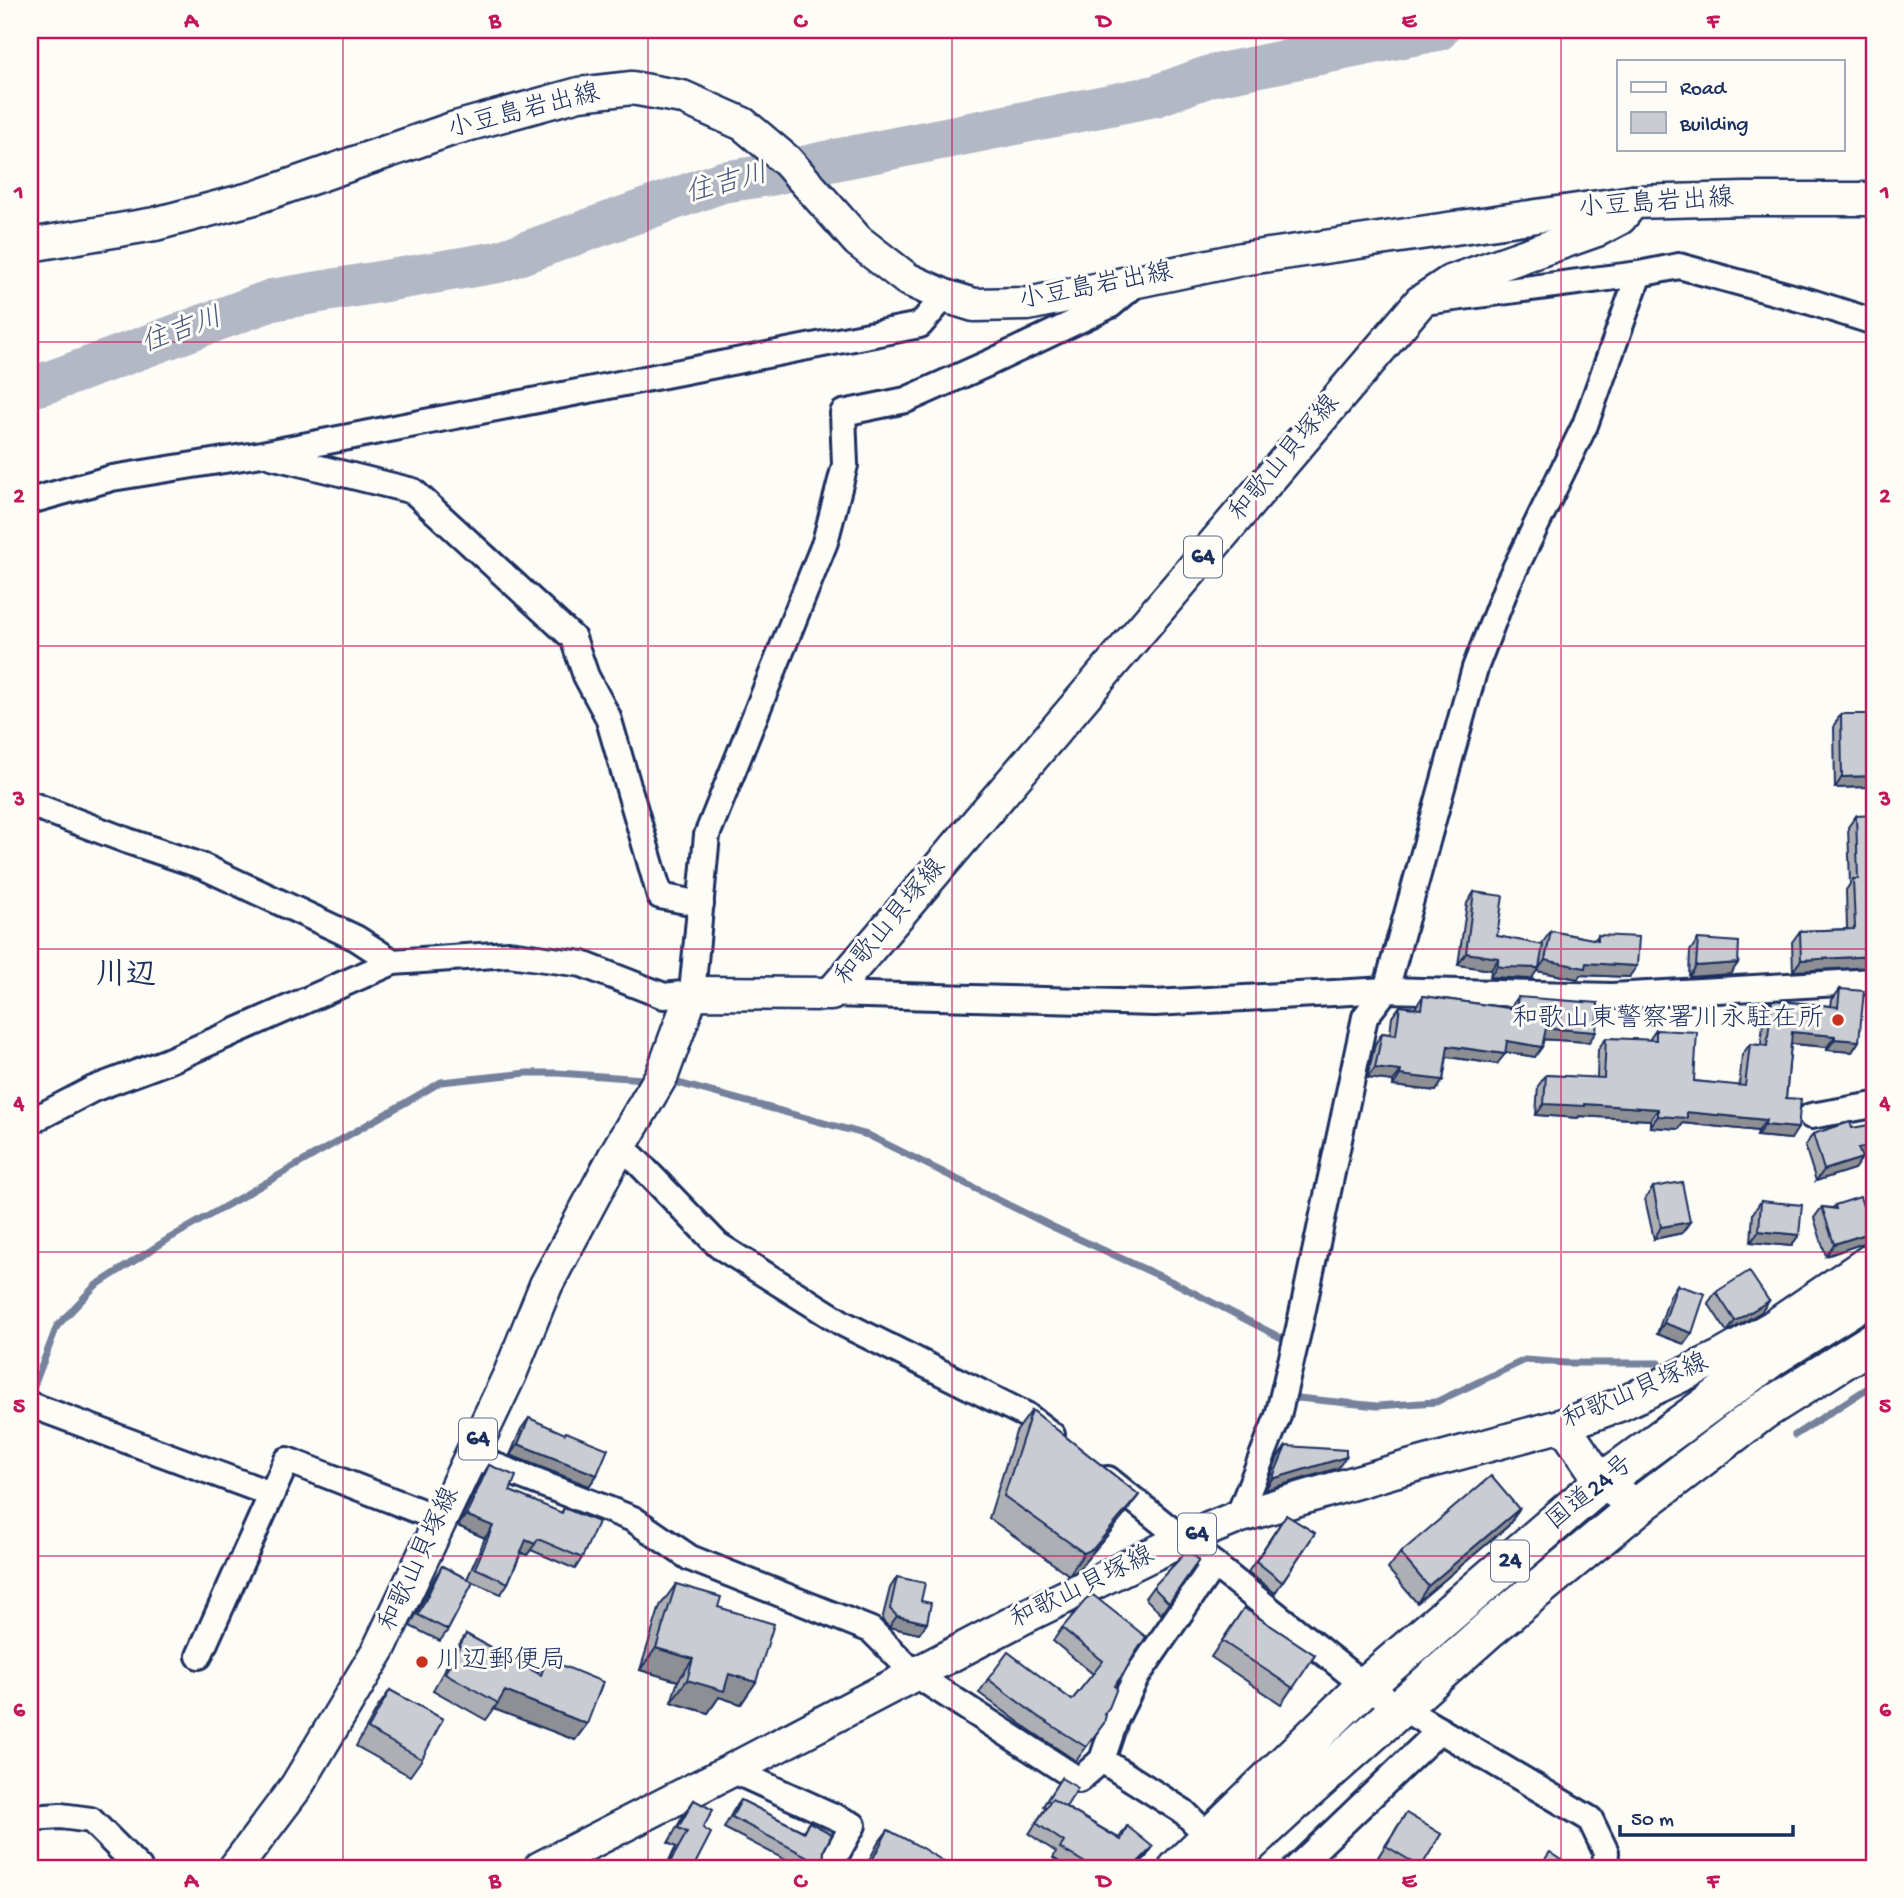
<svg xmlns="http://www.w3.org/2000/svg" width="1904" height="1898" font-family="'Gochi Hand','Klee One',sans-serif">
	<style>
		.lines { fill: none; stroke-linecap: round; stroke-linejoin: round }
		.stream { stroke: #76819c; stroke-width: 7 }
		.river { stroke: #b3b8c5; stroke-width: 42 }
		.minor-casing { stroke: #1b2f5e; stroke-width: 30 }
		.major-casing { stroke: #1b2f5e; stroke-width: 37 }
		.highway-casing { stroke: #1b2f5e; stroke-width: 42 }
		.minor { stroke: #fdfcf7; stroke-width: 24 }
		.major { stroke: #fdfcf7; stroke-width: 32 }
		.highway { stroke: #fdfcf7; stroke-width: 37 }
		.wall { fill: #adafb5; stroke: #1b2f5e; stroke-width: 2 }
		.shaded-wall { fill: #8d8f94; stroke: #1b2f5e; stroke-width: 2 }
		.building { fill: #c9ccd3; stroke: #1b2f5e; stroke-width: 2 }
		.grid { fill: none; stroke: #c2185b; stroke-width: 2; stroke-opacity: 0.55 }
		.poi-dot { fill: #c8321e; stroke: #fdfcf7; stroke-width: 2.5 }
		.labels { text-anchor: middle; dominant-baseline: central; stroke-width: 6; stroke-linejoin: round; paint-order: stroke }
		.shield { fill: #fdfcf7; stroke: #5f6c8c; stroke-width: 2 }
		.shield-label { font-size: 24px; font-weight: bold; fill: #1b2f5e }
		.street-label { font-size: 26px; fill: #1b2f5e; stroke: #fdfcf7 }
		.poi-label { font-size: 26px; fill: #1b2f5e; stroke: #fdfcf7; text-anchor: end }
		.water-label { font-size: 28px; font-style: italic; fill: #49587d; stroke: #fdfcf7 }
		.quarter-label { font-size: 30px; font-weight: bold; fill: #1b2f5e; stroke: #fdfcf7 }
		.neatline { fill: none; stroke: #c2185b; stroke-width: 2.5 }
		.grid-label { font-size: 23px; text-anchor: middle; font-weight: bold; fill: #c2185b }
	</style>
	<rect width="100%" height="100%" fill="#fdfcf7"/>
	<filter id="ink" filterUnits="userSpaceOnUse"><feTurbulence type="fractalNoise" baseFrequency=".0143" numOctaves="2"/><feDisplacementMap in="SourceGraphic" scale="14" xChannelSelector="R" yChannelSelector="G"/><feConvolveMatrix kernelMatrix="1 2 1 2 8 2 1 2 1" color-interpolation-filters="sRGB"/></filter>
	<g filter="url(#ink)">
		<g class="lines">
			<g class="stream">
				<polyline points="675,1082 868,1135 1053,1227 1177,1284 1287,1341 1286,1345"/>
				<polyline points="32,1391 57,1326 95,1286 170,1238 441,1082 527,1073 558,1073 644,1079"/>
				<polyline points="1288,1397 1377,1406 1436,1402 1525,1360 1565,1363 1659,1363"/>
				<polyline points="1795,1435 1874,1384"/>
			</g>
			<polyline class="river" points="30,387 52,381 272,300 498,262 722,182 770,175 825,162 1155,96 1210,76 1438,30"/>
			<defs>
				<g id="minor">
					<polyline points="1424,302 1639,274 1679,266 1811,302 1874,322"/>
					<polyline points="271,456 413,491 573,638 586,676 608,717 660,896 701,904"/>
					<polyline points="30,501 112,478 262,454 920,325 945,296"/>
					<polyline points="30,804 128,841 202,866 356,938 393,962"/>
					<polyline points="831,994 1155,1003 1386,990 1612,996 1874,981"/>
					<polyline points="1811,1116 1874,1105"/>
					<polyline points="30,1122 93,1089 168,1061 393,962 509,954 582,964 664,996 692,993 707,835 825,542 845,465 843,413 906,400 989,363 1111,305 1139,281"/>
					<polyline points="618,1150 633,1157 718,1245 844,1324 1026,1415 1052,1435"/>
					<polyline points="30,1408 31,1405 271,1494"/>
					<polyline points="470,1456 633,1519 690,1558 871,1630 916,1675 1079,1780 1102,1760 1184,1812 1197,1825 1251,1868"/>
					<polyline points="1108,1479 1365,1686 1590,1819 1606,1852 1605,1868"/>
					<polyline points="1238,1517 1278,1416 1299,1328 1365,1017 1386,990 1475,668 1508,583 1585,425 1639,274"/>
					<polyline points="199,1656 287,1460 440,1519"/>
					<polyline points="1102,1760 1116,1718 1137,1676 1214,1564"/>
					<polyline points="732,1770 853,1825 829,1868"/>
					<polyline points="30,1818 61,1816 91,1820 139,1868"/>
					<polyline points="1296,1868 1440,1730"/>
				</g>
				<g id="major">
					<polyline points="30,245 155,224 254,198 452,129 579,94 632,88 682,97 743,124 787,161 858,241 907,279 945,296 974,305 1028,304 1242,259 1633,202 1745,199 1874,199"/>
					<polyline points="1563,1425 1602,1482 1637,1507"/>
					<polyline points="235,1868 296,1787 379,1649 510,1374 546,1285 618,1150 662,1075 692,993 831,994 1420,302 1450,282 1597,230 1620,218 1633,202"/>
					<polyline points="540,1868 732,1770 1026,1616 1184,1539 1238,1517 1401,1469 1563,1425 1619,1405 1720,1357 1771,1328 1874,1258"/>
				</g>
				<g id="highway">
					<polyline points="1178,1868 1365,1686 1602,1482 1774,1356 1874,1293"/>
					<polyline points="1223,1868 1290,1806 1488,1630 1637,1507 1763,1411 1874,1341"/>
				</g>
			</defs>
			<use href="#minor" class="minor-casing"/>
			<use href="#major" class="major-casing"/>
			<use href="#highway" class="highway-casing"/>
			<use href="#minor" class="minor"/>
			<use href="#major" class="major"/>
			<use href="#highway" class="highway"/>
		</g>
		<g class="wall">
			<polygon points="1841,714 1866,787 1835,788 1834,725"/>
			<polygon points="1856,816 1874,967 1793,971 1792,942 1800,931 1847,929 1846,890 1850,884 1848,827"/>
			<polygon points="1474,892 1497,936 1542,945 1543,942 1551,931 1595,940 1598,935 1629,977 1580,975 1578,979 1537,971 1537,970 1531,979 1495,978 1490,977 1491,970 1458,965 1467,903"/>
			<polygon points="1698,939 1738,963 1730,974 1689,977 1690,951"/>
			<polygon points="1840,989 1859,1041 1852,1052 1827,1050 1827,1047 1791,1044 1786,1098 1791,1139 1757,1136 1758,1131 1683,1123 1679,1129 1650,1127 1650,1120 1579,1116 1578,1118 1536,1115 1538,1086 1546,1075 1597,1078 1598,1049 1606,1038 1649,1040 1656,1030 1694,1081 1739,1086 1742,1055 1750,1044 1761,1045 1764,1011 1772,1000 1831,1006 1832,1000"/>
			<polygon points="1423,996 1510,1008 1518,997 1589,1042 1544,1039 1535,1057 1505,1052 1497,1064 1447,1057 1443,1080 1436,1091 1393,1086 1393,1081 1367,1078 1375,1044 1382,1033 1390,1034 1392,1017 1400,1006 1415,1008"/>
			<polygon points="1852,1128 1862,1158 1854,1169 1816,1181 1805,1146 1813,1134"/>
			<polygon points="1653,1187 1682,1233 1654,1239 1645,1199"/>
			<polygon points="1761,1201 1799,1235 1791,1246 1751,1242 1753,1213"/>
			<polygon points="1835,1205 1872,1232 1864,1243 1826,1256 1814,1218 1822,1207 1833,1208"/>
			<polygon points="1677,1285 1684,1344 1657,1334 1670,1296"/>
			<polygon points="1716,1292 1769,1301 1761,1312 1727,1332 1708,1303"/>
			<polygon points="1032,1410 1139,1495 1123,1517 1077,1571 1069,1575 989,1518 1016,1432"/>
			<polygon points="529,1418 597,1475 589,1486 510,1455 521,1429"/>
			<polygon points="1286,1446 1338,1468 1265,1490 1278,1457"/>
			<polygon points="489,1465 510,1491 561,1513 564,1508 582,1558 575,1569 531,1550 527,1555 521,1553 508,1583 501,1594 473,1582 448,1630 440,1641 410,1626 435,1577 442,1566 467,1579 485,1538 458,1526 482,1476"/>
			<polygon points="1519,1509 1508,1526 1417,1603 1388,1569 1400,1553"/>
			<polygon points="1286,1515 1315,1533 1275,1593 1248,1572"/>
			<polygon points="1199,1560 1161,1614 1145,1598 1153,1587"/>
			<polygon points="897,1577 921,1601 927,1623 919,1634 889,1627 882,1620 890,1588"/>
			<polygon points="676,1584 718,1607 756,1682 741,1704 719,1697 708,1713 671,1702 678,1681 640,1670 660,1606"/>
			<polygon points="1244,1608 1315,1655 1281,1704 1211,1657"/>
			<polygon points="1062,1628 1134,1655 1115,1687 1104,1714 1104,1723 1076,1761 1028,1729 979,1693 988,1679 1072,1700 1093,1674 1053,1641"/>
			<polygon points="466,1634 537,1673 547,1659 587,1724 575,1740 494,1709 486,1720 433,1690 455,1651"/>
			<polygon points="390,1690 422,1759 410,1776 356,1746 378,1707"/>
			<polygon points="1061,1778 1066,1807 1119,1838 1127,1826 1146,1857 1135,1868 1070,1868 1053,1858 1056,1852 1029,1834 1046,1807 1043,1806"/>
			<polygon points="694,1800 703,1828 693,1868 665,1868 676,1847 668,1843 683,1816"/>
			<polygon points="741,1800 803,1831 809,1822 824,1850 823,1865 820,1868 801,1868 724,1828 733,1811"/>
			<polygon points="1406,1813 1441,1834 1420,1868 1398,1868 1378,1857"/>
			<polygon points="888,1830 952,1868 865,1868 878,1843"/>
		</g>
		<g class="shaded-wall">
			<polygon points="1873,776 1866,787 1835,788 1842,777"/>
			<polygon points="1466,953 1499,958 1491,970 1458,965"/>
			<polygon points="1874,956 1874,967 1793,971 1801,960"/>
			<polygon points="1545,960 1586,963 1637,966 1629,977 1580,975 1578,979 1537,971"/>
			<polygon points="1738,963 1730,974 1689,977 1696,966"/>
			<polygon points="1497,966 1539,968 1531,979 1490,977"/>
			<polygon points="1546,1028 1596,1032 1589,1042 1538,1039"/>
			<polygon points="1792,1032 1835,1036 1827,1047 1784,1043"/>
			<polygon points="1835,1039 1859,1041 1852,1052 1827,1050"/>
			<polygon points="1507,1041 1542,1047 1535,1057 1499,1051"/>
			<polygon points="1448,1046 1505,1054 1497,1064 1441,1056"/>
			<polygon points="1375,1068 1401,1071 1393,1081 1367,1078"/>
			<polygon points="1400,1075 1443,1080 1436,1091 1393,1086"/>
			<polygon points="1544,1104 1585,1104 1658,1109 1650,1120 1579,1116 1578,1118 1536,1115"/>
			<polygon points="1687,1112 1766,1120 1758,1131 1683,1123 1679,1129 1650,1127 1658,1116"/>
			<polygon points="1765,1125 1798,1128 1791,1139 1757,1136"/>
			<polygon points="1874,1145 1874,1155 1851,1159 1858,1148"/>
			<polygon points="1862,1158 1854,1169 1816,1181 1824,1170"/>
			<polygon points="1690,1222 1682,1233 1654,1239 1661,1227"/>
			<polygon points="1759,1231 1799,1235 1791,1246 1751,1242"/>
			<polygon points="1872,1232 1864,1243 1826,1256 1834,1244"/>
			<polygon points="1769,1301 1761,1312 1727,1332 1735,1321"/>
			<polygon points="1664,1323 1692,1333 1684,1344 1657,1334"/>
			<polygon points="518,1444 597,1475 589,1486 510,1455"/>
			<polygon points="1346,1457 1338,1468 1265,1490 1272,1479"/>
			<polygon points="1139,1495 1123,1517 1077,1571 1069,1575 1084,1553"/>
			<polygon points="1519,1509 1508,1526 1417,1603 1428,1586"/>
			<polygon points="466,1515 493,1526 485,1538 458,1526"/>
			<polygon points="526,1540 535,1544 527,1555 519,1551"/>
			<polygon points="897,1616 927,1623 919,1634 889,1627"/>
			<polygon points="656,1648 693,1659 678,1681 640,1670"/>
			<polygon points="729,1674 756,1682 741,1704 719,1697 708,1713 671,1702 687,1680"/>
			<polygon points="505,1691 587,1724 575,1740 494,1709"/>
			<polygon points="1153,1847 1146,1857 1135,1868 1132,1868"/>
		</g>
		<g class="building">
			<polygon points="1841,714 1873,714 1873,776 1842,777"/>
			<polygon points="1874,815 1874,956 1801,960 1800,931 1854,929 1854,927 1855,927 1853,879 1858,879 1856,816"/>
			<polygon points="1474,892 1503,896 1497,936 1543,945 1539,968 1503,967 1497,966 1499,958 1466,953"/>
			<polygon points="1551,931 1598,940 1598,935 1639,937 1637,966 1586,963 1585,968 1545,960"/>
			<polygon points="1698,939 1739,942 1738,963 1696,966"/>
			<polygon points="1840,989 1864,991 1859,1041 1835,1039 1835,1036 1792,1032 1786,1098 1801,1099 1798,1128 1765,1125 1766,1120 1687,1112 1687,1118 1658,1116 1658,1109 1585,1104 1585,1106 1544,1104 1546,1075 1604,1078 1606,1038 1656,1040 1656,1030 1697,1032 1694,1081 1745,1086 1750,1044 1767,1046 1772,1000 1838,1007"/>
			<polygon points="1423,996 1516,1009 1518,997 1598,1003 1596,1032 1546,1028 1542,1047 1507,1041 1505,1054 1448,1046 1443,1080 1400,1075 1401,1071 1375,1068 1382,1033 1396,1035 1400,1006 1421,1009"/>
			<polygon points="1850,1122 1852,1128 1874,1124 1874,1145 1858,1148 1862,1158 1824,1170 1813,1134"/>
			<polygon points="1682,1182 1690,1222 1661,1227 1653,1187"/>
			<polygon points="1860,1197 1872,1232 1834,1244 1822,1207 1836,1209 1835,1205"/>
			<polygon points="1761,1201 1802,1205 1799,1235 1759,1231"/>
			<polygon points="1749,1271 1769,1301 1735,1321 1716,1292"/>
			<polygon points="1677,1285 1705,1294 1692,1333 1664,1323"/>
			<polygon points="1032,1410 1139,1495 1093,1549 1084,1553 1004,1496"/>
			<polygon points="529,1418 565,1434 566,1432 608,1449 597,1475 518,1444"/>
			<polygon points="1286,1446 1346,1450 1346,1457 1272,1479"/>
			<polygon points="489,1465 516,1476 510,1491 562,1513 564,1508 598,1522 582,1558 538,1539 535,1544 526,1540 508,1583 475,1568 493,1526 466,1515"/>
			<polygon points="1491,1476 1519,1509 1428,1586 1400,1553"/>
			<polygon points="1286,1515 1315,1533 1282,1582 1256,1561"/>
			<polygon points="1188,1550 1199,1560 1169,1603 1153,1587"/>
			<polygon points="442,1566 473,1582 448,1630 418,1615"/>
			<polygon points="897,1577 925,1583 921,1601 931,1603 927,1623 897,1616 890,1609"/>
			<polygon points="676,1584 721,1597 718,1607 774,1624 756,1682 729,1674 724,1691 687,1680 693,1659 656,1648"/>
			<polygon points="1093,1595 1146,1637 1134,1655 1124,1673 1114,1686 1117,1688 1109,1708 1104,1714 1106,1715 1104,1723 1086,1747 1037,1716 988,1679 1008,1652 1072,1700 1103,1661 1062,1628 1088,1597"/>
			<polygon points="1244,1608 1315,1655 1293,1688 1222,1641"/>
			<polygon points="466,1634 541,1675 547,1659 603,1682 587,1724 505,1691 498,1703 445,1673"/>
			<polygon points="390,1690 443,1719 422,1759 368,1729"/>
			<polygon points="1061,1778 1078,1788 1066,1807 1052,1799 1050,1802 1047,1800"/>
			<polygon points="1052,1799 1121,1840 1127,1826 1153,1847 1132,1868 1094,1868 1060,1848 1064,1842 1036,1823"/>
			<polygon points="694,1800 713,1810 703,1828 711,1833 693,1868 667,1868 687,1832 678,1828"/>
			<polygon points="741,1800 804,1832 809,1822 832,1834 824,1850 823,1865 732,1817"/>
			<polygon points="1406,1813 1441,1834 1421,1867 1386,1846"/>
			<polygon points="888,1830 917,1845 953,1867 952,1868 868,1868"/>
			<polygon points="1550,1852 1574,1868 1539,1868"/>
		</g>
	</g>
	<path class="grid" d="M 343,30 L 343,1868M 648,30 L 648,1868M 952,30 L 952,1868M 1256,30 L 1256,1868M 1561,30 L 1561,1868M 30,342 L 1874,342M 30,646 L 1874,646M 30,949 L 1874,949M 30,1252 L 1874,1252M 30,1556 L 1874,1556"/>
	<g class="poi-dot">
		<circle cx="1838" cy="1020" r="7"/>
		<circle cx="422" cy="1662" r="7"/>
	</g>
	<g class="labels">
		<g class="shield">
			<rect x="1184" y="536.5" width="38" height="41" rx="5"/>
			<rect x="459" y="1418.5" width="38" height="41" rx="5"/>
			<rect x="1178" y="1513.5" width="38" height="41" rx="5"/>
			<rect x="1491" y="1540.5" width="38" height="41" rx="5"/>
		</g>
		<g class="shield-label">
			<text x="1203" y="557">64</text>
			<text x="478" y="1439">64</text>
			<text x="1197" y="1534">64</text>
			<text x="1510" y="1561">24</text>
		</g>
		<g class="street-label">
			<text transform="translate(524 113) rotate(-14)">小豆島岩出線</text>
			<text transform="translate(1656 205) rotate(-4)">小豆島岩出線</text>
			<text transform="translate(1096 288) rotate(-11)">小豆島岩出線</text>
			<text transform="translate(1286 459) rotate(-50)">和歌山貝塚線</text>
			<text transform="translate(892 923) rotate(-50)">和歌山貝塚線</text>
			<text transform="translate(1636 1393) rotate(-23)">和歌山貝塚線</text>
			<text transform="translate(1591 1494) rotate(-39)">国道24号</text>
			<text transform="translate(421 1560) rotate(-65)">和歌山貝塚線</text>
			<text transform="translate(1083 1589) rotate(-26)">和歌山貝塚線</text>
		</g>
		<g class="poi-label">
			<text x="1824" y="1020">和歌山東警察署川永駐在所</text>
			<text x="436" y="1662" text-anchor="start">川辺郵便局</text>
		</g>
		<g class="water-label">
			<text transform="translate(727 185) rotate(-15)">住吉川</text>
			<text transform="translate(182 332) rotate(-20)">住吉川</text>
		</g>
		<g class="quarter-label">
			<text x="126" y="977">川辺</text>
		</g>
	</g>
	<rect width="1904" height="1898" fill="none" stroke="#fdfcf7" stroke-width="77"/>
	<rect x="1617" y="60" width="228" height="91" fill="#fdfcf7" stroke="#a3aaba" stroke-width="2"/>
	<rect x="1631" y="82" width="35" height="10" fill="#fdfcf7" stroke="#a3aaba" stroke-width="2"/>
	<text x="1680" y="94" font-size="21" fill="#1b2f5e">Road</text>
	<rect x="1631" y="112" width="35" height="21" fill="#c9ccd3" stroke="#a3aaba" stroke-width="2"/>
	<text x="1680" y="130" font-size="21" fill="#1b2f5e">Building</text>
	<path d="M1620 1825v10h173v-10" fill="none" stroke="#1b2f5e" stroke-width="3.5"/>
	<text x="1631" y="1825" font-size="21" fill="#1b2f5e" stroke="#fdfcf7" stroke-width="5" paint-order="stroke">50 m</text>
	<rect x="38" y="38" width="1828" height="1822" class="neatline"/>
	<g class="grid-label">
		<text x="191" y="27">A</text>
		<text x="495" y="27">B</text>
		<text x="800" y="27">C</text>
		<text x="1104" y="27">D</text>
		<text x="1409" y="27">E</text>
		<text x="1713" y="27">F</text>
		<text x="19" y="198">1</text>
		<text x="1885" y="198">1</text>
		<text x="19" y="502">2</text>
		<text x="1885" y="502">2</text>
		<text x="19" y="805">3</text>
		<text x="1885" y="805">3</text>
		<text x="19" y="1109">4</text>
		<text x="1885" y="1109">4</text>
		<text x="19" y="1412">5</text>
		<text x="1885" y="1412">5</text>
		<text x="19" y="1716">6</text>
		<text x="1885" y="1716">6</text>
		<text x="191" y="1887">A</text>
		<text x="495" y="1887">B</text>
		<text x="800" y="1887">C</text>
		<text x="1104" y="1887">D</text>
		<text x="1409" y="1887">E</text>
		<text x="1713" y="1887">F</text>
	</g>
</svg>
